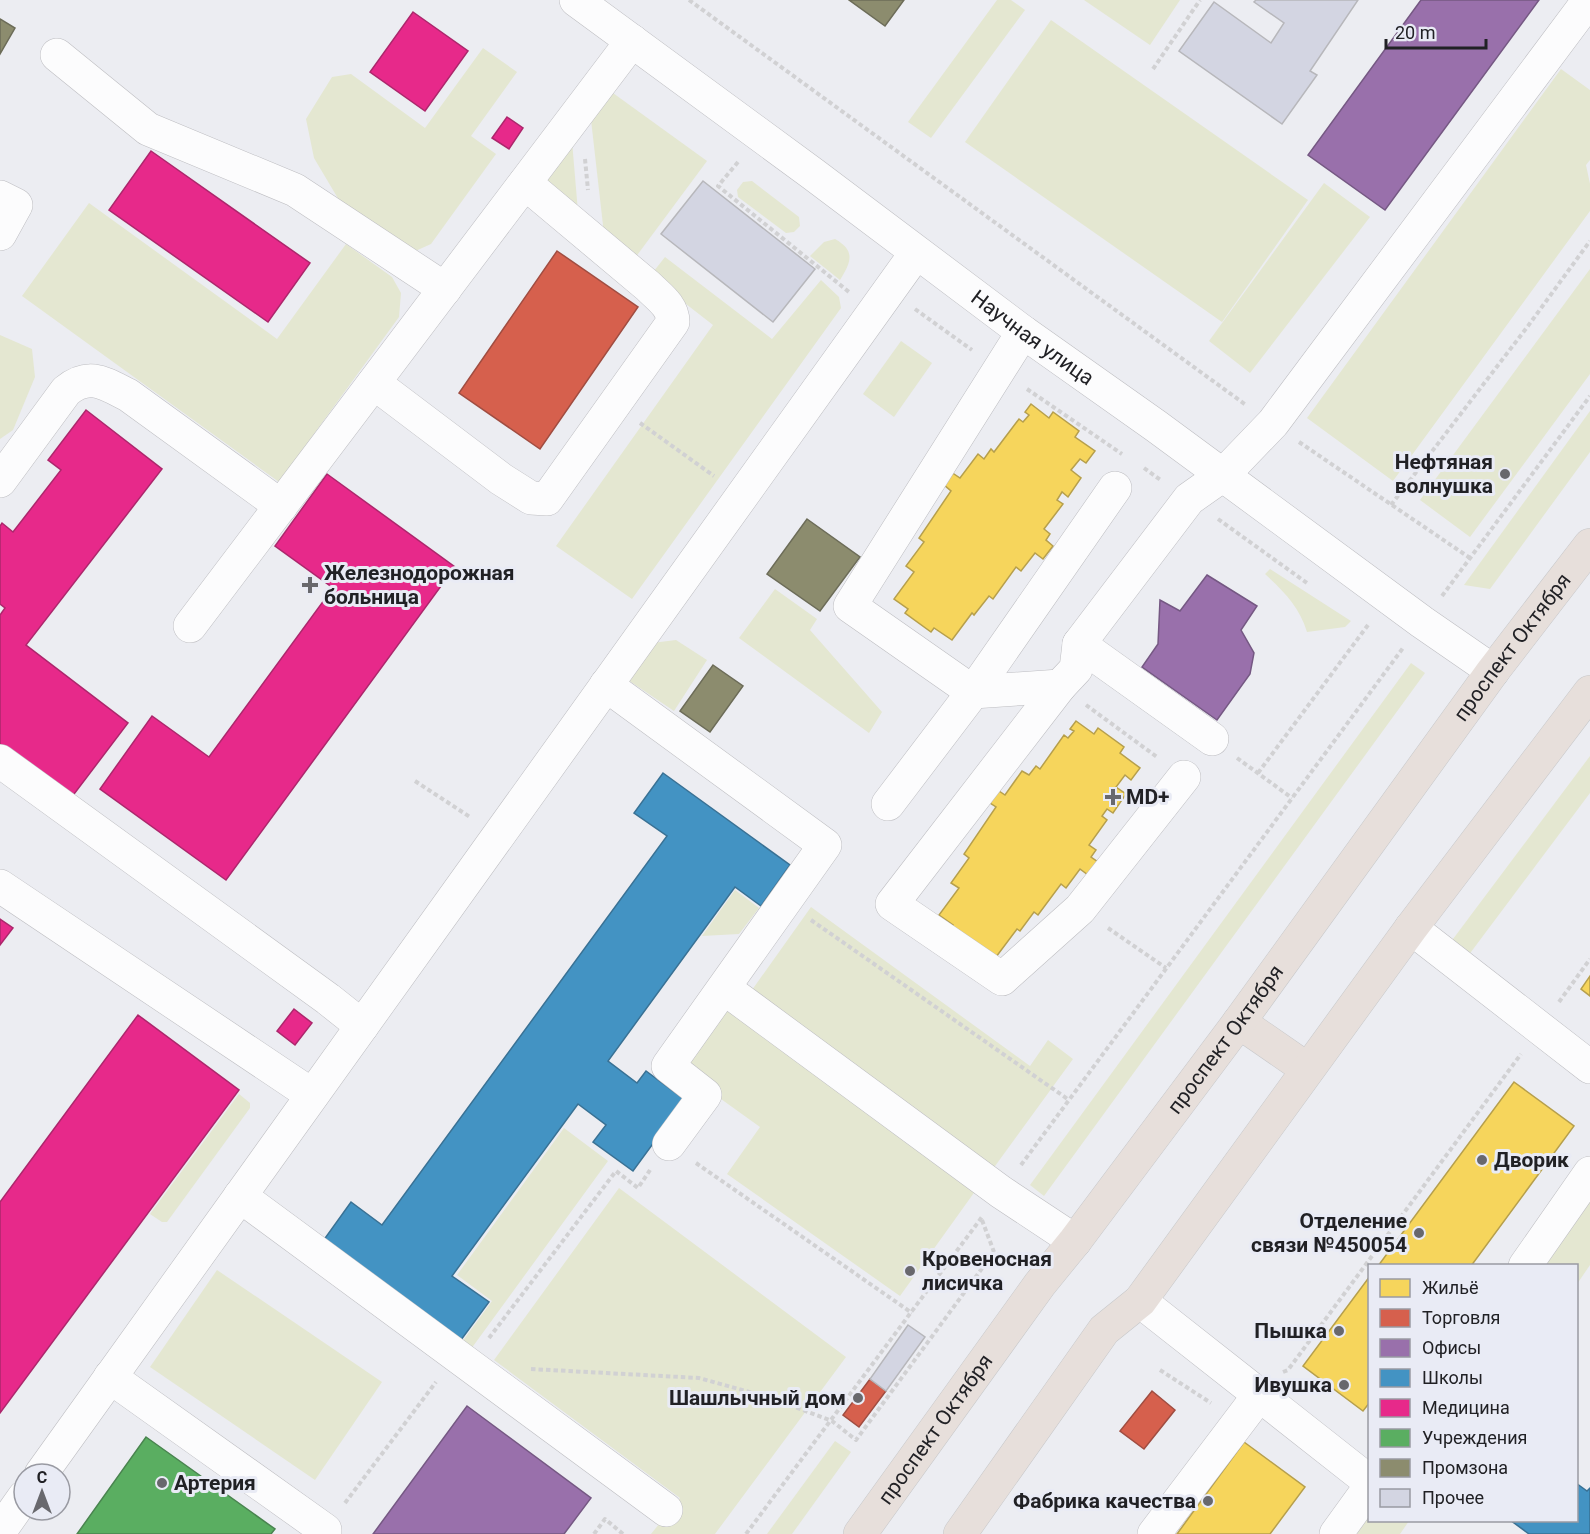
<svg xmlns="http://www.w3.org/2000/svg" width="1590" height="1534" font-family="Roboto,sans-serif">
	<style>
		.green { fill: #e4e7d1 }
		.homes { fill: #f6d55c; stroke: #b69f4c; stroke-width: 1.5 }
		.shops { fill: #d6604d; stroke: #a04d41; stroke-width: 1.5 }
		.offices { fill: #9970ab; stroke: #755883; stroke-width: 1.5 }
		.schools { fill: #4393c3; stroke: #397194; stroke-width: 1.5 }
		.health { fill: #e7298a; stroke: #ac276c; stroke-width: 1.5 }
		.public { fill: #5aae61; stroke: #49844f; stroke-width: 1.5 }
		.industry { fill: #8c8c6e; stroke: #6c6c58; stroke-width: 1.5 }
		.building { fill: #d3d5e2; stroke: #b7b7bb; stroke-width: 1.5 }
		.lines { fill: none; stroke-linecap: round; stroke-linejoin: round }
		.minor-casing { stroke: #bdbdc1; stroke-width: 34 }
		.major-casing { stroke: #c7c8ca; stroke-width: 34 }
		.path { stroke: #d1d1d3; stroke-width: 4; stroke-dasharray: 4.5 3; stroke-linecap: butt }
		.minor { stroke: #fcfcfd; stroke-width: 33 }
		.major { stroke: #e7dfdb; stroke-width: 33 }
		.poi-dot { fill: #68686d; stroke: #e9ebf5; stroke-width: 2 }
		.labels { text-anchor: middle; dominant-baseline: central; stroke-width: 6; stroke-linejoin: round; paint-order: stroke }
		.street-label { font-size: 21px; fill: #212125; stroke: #e9ebf5 }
		.poi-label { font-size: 21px; font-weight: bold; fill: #212125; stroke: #e9ebf5; text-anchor: end }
	</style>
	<rect width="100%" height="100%" fill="#ecedf2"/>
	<g class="green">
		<polygon points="997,0 1011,0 1025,10 931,138 908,122"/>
		<polygon points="1084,0 1180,0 1150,45"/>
		<polygon points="1051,20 1308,200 1222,322 965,142"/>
		<polygon points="483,48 517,72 471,136 496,154 431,244 411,253 349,217 314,158 306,119 332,77 351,74 425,128"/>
		<polygon points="1561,69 1590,90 1590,160 1586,165 1590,184 1590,211 1393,481 1307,418"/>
		<polygon points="606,88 707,161 635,258 604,234 590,111"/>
		<polygon points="572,141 578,212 540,182"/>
		<polygon points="752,181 799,217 800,226 794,232 786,233 738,197 737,190 743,182"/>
		<polygon points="1324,183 1370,217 1250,373 1209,341"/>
		<polygon points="89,203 277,339 346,244 392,277 401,293 399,317 279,482 22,296"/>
		<path d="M 835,239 C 856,251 851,262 840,280 L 810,256 L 824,242 Z"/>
		<polygon points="665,257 772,339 821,280 839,297 841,308 632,599 556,546 713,325 650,276"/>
		<polygon points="1590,269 1590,374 1470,537 1420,500"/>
		<polygon points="0,335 32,349 35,377 13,430 0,439"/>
		<polygon points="901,341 932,363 894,417 863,394"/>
		<polygon points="1590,411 1590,452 1490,589 1464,585"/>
		<path d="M 1270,569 L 1351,621 L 1345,627 L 1307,632 C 1299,606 1284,592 1265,574 Z"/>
		<polygon points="775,589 817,619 810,630 882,712 869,733 739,638"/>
		<polygon points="676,640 707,660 674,711 628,680 652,643"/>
		<polygon points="1411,663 1425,673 1044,1196 1030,1185"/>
		<polygon points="1590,756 1590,793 1468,956 1450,943"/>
		<polygon points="735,890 759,908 739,934 702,936"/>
		<polygon points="811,907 1030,1066 1048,1040 1073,1059 990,1173 747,997"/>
		<polygon points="722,1000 981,1183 900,1296 727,1174 760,1127 675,1066"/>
		<polygon points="239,1094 250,1103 250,1108 167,1222 162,1222 150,1214"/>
		<polygon points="564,1128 608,1161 471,1349 462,1342 492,1301 457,1275"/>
		<polygon points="619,1188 846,1357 715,1534 651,1534 680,1498 494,1360"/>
		<polygon points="1590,1202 1590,1265 1577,1284 1576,1266 1546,1265"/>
		<polygon points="217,1270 382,1382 315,1480 150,1367"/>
		<polygon points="835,1441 851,1452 792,1534 767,1534"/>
		<polygon points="1369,1516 1370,1520 1409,1521 1400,1534 1357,1534"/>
	</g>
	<g class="homes">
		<polygon points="1031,404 1049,418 1053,412 1079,431 1075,437 1095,451 1086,463 1080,459 1071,470 1081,478 1068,497 1062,492 1057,500 1063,504 1044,529 1050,534 1046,540 1053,546 1043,559 1035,553 1021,571 1016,567 993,599 989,596 974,615 972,613 952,640 934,628 931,632 905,613 908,609 894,599 914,572 906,566 924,542 919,538 951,491 943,484 951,472 960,478 978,454 984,459 991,449 994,452 1019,419 1023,422 1029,415 1025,412"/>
		<polygon points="1076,721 1094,734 1098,728 1124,747 1120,753 1140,768 1131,780 1125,775 1116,787 1126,794 1113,813 1107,809 1102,816 1107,820 1089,845 1096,850 1091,857 1098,862 1088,875 1080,869 1066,888 1061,884 1038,915 1034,912 1020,931 1017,929 996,957 950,929 953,925 939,915 959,888 951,883 969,858 964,854 996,807 987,801 996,789 1005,795 1022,771 1029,775 1036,766 1040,769 1064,735 1068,738 1074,731 1070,729"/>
		<polygon points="1590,976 1590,996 1581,989"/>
		<polygon points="1514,1082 1574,1126 1532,1183 1471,1266 1378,1266"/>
		<polygon points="1370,1276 1370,1402 1363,1411 1303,1366"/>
		<polygon points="1244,1442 1305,1487 1270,1534 1177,1534"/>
	</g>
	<g class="shops">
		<polygon points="557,251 638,307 540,449 459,393"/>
		<polygon points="870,1379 886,1391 859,1427 843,1415"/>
		<polygon points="1152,1391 1175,1410 1144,1449 1120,1431"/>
	</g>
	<g class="offices">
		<polygon points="1421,0 1539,0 1385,210 1308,155"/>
		<polygon points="1207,575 1257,606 1241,630 1254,653 1250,674 1217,720 1142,667 1158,644 1160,600 1180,611"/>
		<polygon points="467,1406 591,1498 564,1534 373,1534"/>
	</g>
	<g class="schools">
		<polygon points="663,773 790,865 761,906 735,887 608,1061 637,1083 646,1071 685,1100 633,1171 593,1142 606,1125 578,1104 452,1276 489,1302 461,1340 323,1241 351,1202 382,1225 667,836 634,813"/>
		<polygon points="1576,1483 1587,1491 1590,1488 1590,1534 1529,1534 1510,1520 1576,1520"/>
	</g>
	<g class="health">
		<polygon points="413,12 468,51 425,111 370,72"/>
		<polygon points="507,117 523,128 509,149 492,138"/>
		<polygon points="151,151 310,263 268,322 109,210"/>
		<polygon points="86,410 162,469 26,645 128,723 68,802 0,750 0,615 5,608 0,604 0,526 2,523 13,532 61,470 48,460"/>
		<polygon points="327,474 455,567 226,880 100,789 152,716 209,757 333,588 275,546"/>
		<polygon points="0,919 13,928 0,945"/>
		<polygon points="294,1009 312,1023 295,1045 277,1031"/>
		<polygon points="138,1015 239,1090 0,1413 0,1202"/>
	</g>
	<polygon class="public" points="146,1437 275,1529 271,1534 77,1534"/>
	<g class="industry">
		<polygon points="849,0 904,0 885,26"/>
		<polygon points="0,19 15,28 0,54"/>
		<polygon points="807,519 860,557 820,611 767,574"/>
		<polygon points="713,665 743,686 710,732 680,711"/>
	</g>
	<g class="building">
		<polygon points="1256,0 1358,0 1310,71 1317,75 1282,124 1179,51 1214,2 1271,43 1284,23 1254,2"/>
		<polygon points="703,181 815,269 773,322 661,234"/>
		<polygon points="908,1325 925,1337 886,1391 870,1379"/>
	</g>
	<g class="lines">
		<defs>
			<g id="minor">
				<path id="s1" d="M 576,0 L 813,174 L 1023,332 L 1156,426 L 1422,622 L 1493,671"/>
				<polyline points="57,55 148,129 295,190 445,289"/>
				<polyline points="0,197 16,205 0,234"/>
				<polyline points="1023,332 850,606 973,692 1060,686"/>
				<path d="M 374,383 L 501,479 L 531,498 L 547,499 L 673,322 C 673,306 659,297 648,286 L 525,183"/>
				<path d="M 0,481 L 66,391 C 89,372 104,383 128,395 L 281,506"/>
				<polyline points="190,626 632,41"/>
				<polyline points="1079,644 1212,739"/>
				<polyline points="606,685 825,845 668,1066 705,1095 669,1144"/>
				<polyline points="0,761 328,999 362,1026"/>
				<polyline points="1184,777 1080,909 1002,979 892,904 1060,686 1076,669 1079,644 1189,499 1223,475 1273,423 1589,0"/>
				<polyline points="888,804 973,692 1115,488"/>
				<polyline points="0,886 312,1095"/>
				<polyline points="1411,928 1590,1067"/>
				<polyline points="724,988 1001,1192 1075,1241"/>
				<polyline points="240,1196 666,1510"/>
				<polyline points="1525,1266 1590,1173"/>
				<polyline points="1140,1301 1370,1482"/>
				<polyline points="110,1377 325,1530 325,1534"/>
				<polyline points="41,1474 916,253"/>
				<polyline points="0,1531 24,1497"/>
				<polyline points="1154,1534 1260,1394"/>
				<polyline points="1336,1534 1370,1487"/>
			</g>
			<g id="major">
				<polyline points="1239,1022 1307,1069"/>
				<path id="s2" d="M 860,1534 L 1040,1284 L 1075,1241 L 1239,1022 L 1493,671 L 1590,545"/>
				<polyline points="960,1534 1104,1330 1140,1301 1411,928 1590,692"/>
			</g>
		</defs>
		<use href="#minor" class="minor-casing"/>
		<use href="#major" class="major-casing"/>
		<g class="path">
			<polyline points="689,0 1246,405"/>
			<polyline points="1153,69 1200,0"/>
			<polyline points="585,159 588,190"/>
			<polyline points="738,162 718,186 849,292"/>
			<polyline points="915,309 972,350"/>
			<polyline points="1027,389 1122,454"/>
			<polyline points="640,423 714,476"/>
			<polyline points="1299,442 1470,558"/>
			<polyline points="1144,468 1162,481"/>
			<polyline points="1391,505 1528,326 1590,241"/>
			<polyline points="1218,519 1307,583"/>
			<polyline points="1442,596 1590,396"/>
			<polyline points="1086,705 1157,757"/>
			<polyline points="1237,758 1292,798"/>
			<polyline points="1258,773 1368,625"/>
			<polyline points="415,781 470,817"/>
			<polyline points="811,920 1069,1100"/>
			<polyline points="1108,928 1166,968"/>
			<polyline points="1559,1002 1590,959"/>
			<polyline points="696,1163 912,1313"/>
			<polyline points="1021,1165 1403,648"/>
			<polyline points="982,1220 994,1252 1012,1265"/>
			<polyline points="489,1338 616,1171 638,1188 650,1170"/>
			<polyline points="531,1369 699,1378 771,1398 832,1421 856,1440 994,1252"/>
			<polyline points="1160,1370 1211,1403"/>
			<polyline points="1283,1372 1288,1370 1521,1054"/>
			<polyline points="345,1503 436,1382"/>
			<polyline points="594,1534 605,1519 623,1534"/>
			<polyline points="746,1534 982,1217"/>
		</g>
		<use href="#minor" class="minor"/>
		<use href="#major" class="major"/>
	</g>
	<g class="poi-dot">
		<circle cx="1505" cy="474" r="6"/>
		<path d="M307 576h6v6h6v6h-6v6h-6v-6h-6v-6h6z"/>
		<path d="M1110 788h6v6h6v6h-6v6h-6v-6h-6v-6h6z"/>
		<circle cx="1482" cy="1160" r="6"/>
		<circle cx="1419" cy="1233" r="6"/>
		<circle cx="910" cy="1271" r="6"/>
		<circle cx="1339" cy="1331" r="6"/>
		<circle cx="1344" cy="1385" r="6"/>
		<circle cx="858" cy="1398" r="6"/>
		<circle cx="162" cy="1483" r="6"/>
		<circle cx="1208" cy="1501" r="6"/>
	</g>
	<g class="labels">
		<g class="street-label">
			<text stroke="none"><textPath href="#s1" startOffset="568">Научная улица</textPath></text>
			<text stroke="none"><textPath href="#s2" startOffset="1101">проспект Октября</textPath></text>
			<text stroke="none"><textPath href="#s2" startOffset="615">проспект Октября</textPath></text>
			<text stroke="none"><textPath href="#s2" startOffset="129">проспект Октября</textPath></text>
		</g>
		<g class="poi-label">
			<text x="1493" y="462">Нефтяная<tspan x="1493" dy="24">волнушка</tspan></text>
			<text x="324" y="573" text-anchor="start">Железнодорожная<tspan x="324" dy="24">больница</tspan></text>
			<text x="1126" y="797" text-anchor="start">MD+</text>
			<text x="1494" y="1160" text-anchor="start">Дворик</text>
			<text x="1407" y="1221">Отделение<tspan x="1407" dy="24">связи №450054</tspan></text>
			<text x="922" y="1259" text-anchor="start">Кровеносная<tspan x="922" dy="24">лисичка</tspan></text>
			<text x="1327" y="1331">Пышка</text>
			<text x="1332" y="1385">Ивушка</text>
			<text x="846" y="1398">Шашлычный дом</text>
			<text x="174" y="1483" text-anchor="start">Артерия</text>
			<text x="1196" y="1501">Фабрика качества</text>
		</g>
	</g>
	<rect x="1368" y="1264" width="210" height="258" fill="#e9ebf5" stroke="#999aa2" stroke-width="1.5"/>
	<rect x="1380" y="1279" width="30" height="18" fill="#f6d55c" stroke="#999aa2" stroke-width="1.5"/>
	<text x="1422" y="1294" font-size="18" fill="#212125">Жильё</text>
	<rect x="1380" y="1309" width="30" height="18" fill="#d6604d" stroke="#999aa2" stroke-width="1.5"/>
	<text x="1422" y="1324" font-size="18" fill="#212125">Торговля</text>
	<rect x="1380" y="1339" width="30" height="18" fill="#9970ab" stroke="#999aa2" stroke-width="1.5"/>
	<text x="1422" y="1354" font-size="18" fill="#212125">Офисы</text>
	<rect x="1380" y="1369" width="30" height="18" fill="#4393c3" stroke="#999aa2" stroke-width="1.5"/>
	<text x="1422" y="1384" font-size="18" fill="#212125">Школы</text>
	<rect x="1380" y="1399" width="30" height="18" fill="#e7298a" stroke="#999aa2" stroke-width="1.5"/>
	<text x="1422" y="1414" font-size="18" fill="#212125">Медицина</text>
	<rect x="1380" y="1429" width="30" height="18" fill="#5aae61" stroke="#999aa2" stroke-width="1.5"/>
	<text x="1422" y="1444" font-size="18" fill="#212125">Учреждения</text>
	<rect x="1380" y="1459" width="30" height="18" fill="#8c8c6e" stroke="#999aa2" stroke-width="1.5"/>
	<text x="1422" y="1474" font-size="18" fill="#212125">Промзона</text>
	<rect x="1380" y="1489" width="30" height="18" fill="#d3d5e2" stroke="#999aa2" stroke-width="1.5"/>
	<text x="1422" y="1504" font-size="18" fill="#212125">Прочее</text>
	<g transform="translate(42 1492)"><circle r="28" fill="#e9ebf5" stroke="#999aa2" stroke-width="1.5"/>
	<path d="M0-4.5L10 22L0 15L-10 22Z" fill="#68686d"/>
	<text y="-9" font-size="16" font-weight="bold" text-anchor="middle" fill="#212125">С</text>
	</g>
	<path d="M1386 39v9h100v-9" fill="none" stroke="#212125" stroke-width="3"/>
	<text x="1395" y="39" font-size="18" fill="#212125" stroke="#e9ebf5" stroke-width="4.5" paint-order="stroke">20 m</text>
</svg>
